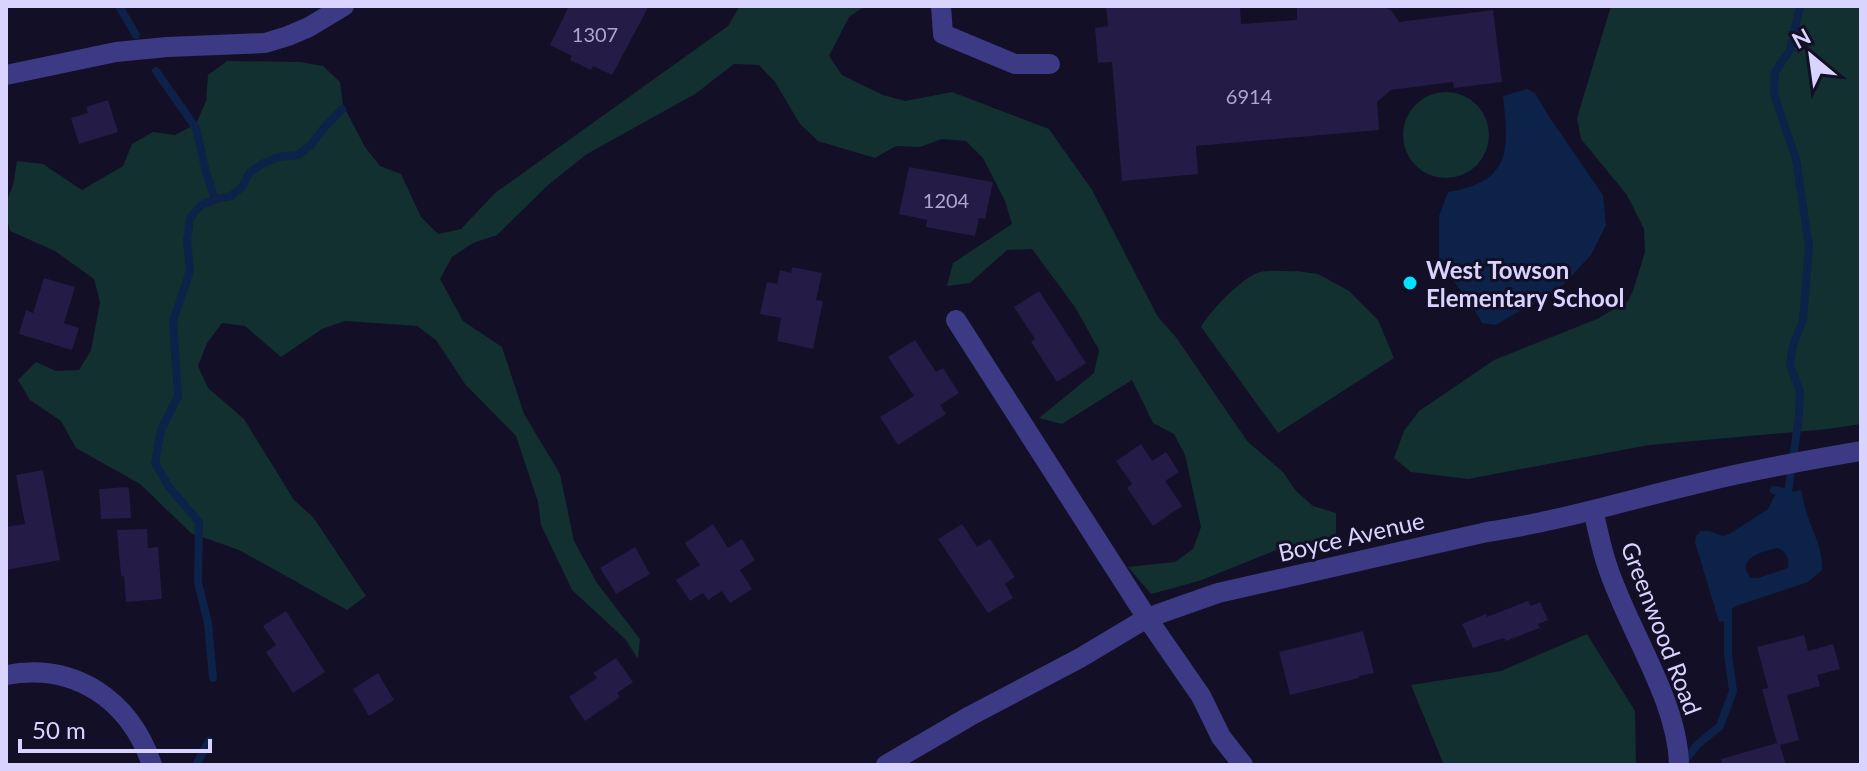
<svg xmlns="http://www.w3.org/2000/svg" width="1867" height="771" font-family="Lato,sans-serif">
	<style>
		.green { fill: #12302f }
		.water { fill: #0c2248; fill-rule: evenodd }
		.lines { fill: none; stroke-linecap: round; stroke-linejoin: round }
		.stream { stroke: #0c2248; stroke-width: 8 }
		.building { fill: #241b47 }
		.minor { stroke: #3d3a85; stroke-width: 20 }
		.poi-dot { fill: #00e5ff; stroke: #130f26; stroke-width: 3 }
		.labels { text-anchor: middle; dominant-baseline: central; stroke-width: 6; stroke-linejoin: round; paint-order: stroke }
		.number-label { font-size: 20px; fill: #aca6d1 }
		.poi-label { font-size: 24px; font-weight: bold; fill: #d9d4ff; stroke: #130f26; text-anchor: start }
		.street-label { font-size: 24px; fill: #d9d4ff; stroke: #130f26 }
	</style>
	<rect width="100%" height="100%" fill="#130f26"/>
	<g class="green">
		<polygon points="740,6 865,6 849,17 829,56 842,75 883,95 905,101 952,92 1049,129 1092,190 1158,317 1175,336 1248,442 1283,472 1296,491 1313,506 1336,513 1336,537 1289,545 1199,581 1151,594 1128,567 1175,562 1193,549 1201,527 1185,455 1174,434 1153,423 1132,380 1062,424 1039,418 1094,373 1099,350 1075,307 1032,249 1007,250 970,283 947,286 953,263 1012,224 1005,201 983,158 966,141 942,139 920,147 896,146 875,158 818,141 800,124 775,82 759,65 734,64 695,94 587,154 548,185 497,235 473,243 452,257 440,279 463,321 502,347 524,414 560,474 574,541 597,583 640,639 638,659 625,639 572,590 541,525 538,502 516,436 465,384 436,340 417,326 345,321 322,329 281,357 245,326 222,323 207,343 198,366 208,388 244,419 294,500 313,517 366,596 347,610 239,550 191,533 140,484 76,448 61,421 30,400 18,380 36,362 56,371 79,370 91,350 100,302 94,279 55,251 10,231 6,214 6,203 13,185 17,161 43,164 82,190 123,166 132,144 153,132 175,135 196,124 206,101 208,75 227,61 300,62 323,66 340,82 343,105 365,147 380,166 401,174 421,217 438,234 461,229 495,193 728,26"/>
		<polygon points="1611,6 1861,6 1861,424 1828,429 1649,445 1468,479 1411,472 1394,458 1404,431 1419,411 1494,360 1597,319 1628,301 1633,291 1645,252 1644,229 1627,195 1581,139 1577,118"/>
		<circle cx="1446" cy="135" r="43"/>
		<path d="M 1296,271 L 1318,274 L 1349,291 L 1378,320 L 1394,358 L 1278,433 L 1201,327 C 1210,311 1239,281 1257,273 C 1267,269 1285,272 1296,271 Z"/>
		<polygon points="1587,634 1635,711 1636,765 1444,765 1411,685 1501,671"/>
	</g>
	<g class="water">
		<path d="M 1527,89 L 1535,93 L 1548,115 L 1603,195 L 1606,225 L 1591,255 L 1563,285 L 1496,325 L 1482,323 L 1469,300 L 1439,264 L 1439,216 L 1448,192 C 1512,182 1509,149 1503,96 Z"/>
		<path d="M 1801,490 C 1803,499 1805,508 1808,517 C 1814,535 1823,549 1822,570 L 1808,582 L 1736,606 L 1732,609 L 1732,619 L 1719,622 L 1695,542 L 1696,536 L 1701,531 L 1709,531 L 1723,536 L 1731,533 L 1768,509 L 1775,495 ZM 1778,548 C 1787,553 1789,558 1788,568 L 1758,578 L 1751,578 C 1734,559 1763,551 1778,548 Z"/>
	</g>
	<g class="lines">
		<g class="stream">
			<polyline points="119,6 136,35"/>
			<polyline points="156,71 196,128 206,172 215,199"/>
			<polyline points="1774,490 1788,493"/>
			<polyline points="1789,504 1788,493 1799,416 1800,391 1790,365 1793,345 1803,320 1809,246 1796,159 1774,94 1775,72 1790,50 1800,6"/>
			<polyline points="213,678 208,623 198,582 199,522 169,487 155,463 161,430 178,396 173,321 190,271 187,240 190,218 201,205 215,199 231,196 242,187 249,173 262,164 278,157 298,155 311,145 323,129 342,109"/>
			<polyline points="1682,764 1697,745 1720,726 1733,691 1728,654 1728,612"/>
			<polyline points="196,765 209,741"/>
		</g>
	</g>
	<g class="building">
		<polygon points="569,6 649,6 612,75 593,66 591,70 570,60 572,56 550,45"/>
		<polygon points="1106,6 1240,6 1241,24 1297,20 1297,7 1321,6 1383,6 1392,11 1399,22 1493,10 1502,82 1454,88 1453,82 1391,90 1377,102 1379,130 1196,146 1198,174 1122,181 1112,62 1098,63 1095,28 1108,26"/>
		<polygon points="108,100 118,132 79,144 71,118 88,113 86,107"/>
		<polygon points="909,167 993,182 985,219 979,218 975,236 926,227 927,220 899,214"/>
		<polygon points="792,267 822,273 816,300 823,301 813,349 777,341 781,318 760,314 767,282 777,284 780,270 791,273"/>
		<polygon points="44,278 75,287 64,323 79,328 72,350 19,334 26,310 33,313"/>
		<polygon points="1039,291 1086,363 1057,382 1031,342 1035,339 1014,307"/>
		<polygon points="915,340 936,372 943,368 959,393 940,405 946,414 898,445 880,417 914,396 888,357"/>
		<polygon points="1141,444 1152,461 1166,452 1179,472 1165,481 1182,506 1153,526 1127,488 1132,484 1116,461"/>
		<polygon points="43,470 60,560 6,570 6,527 25,524 16,475"/>
		<polygon points="127,487 129,489 131,518 101,519 99,489"/>
		<polygon points="713,524 728,548 742,539 755,560 740,570 752,589 730,603 722,591 708,600 703,593 690,601 676,580 700,565 685,543"/>
		<polygon points="962,524 977,547 990,539 1015,577 1005,584 1013,598 988,613 938,539"/>
		<polygon points="147,529 148,548 158,547 162,599 126,602 124,576 121,576 117,530"/>
		<polygon points="635,547 650,574 616,594 600,568"/>
		<polygon points="1528,601 1531,606 1540,602 1548,620 1538,624 1540,628 1506,641 1504,638 1473,648 1462,624 1486,614 1487,617"/>
		<polygon points="286,611 325,672 293,693 266,652 276,645 263,626"/>
		<polygon points="1363,631 1374,673 1359,676 1359,678 1290,695 1279,652"/>
		<polygon points="1804,635 1808,651 1833,644 1840,669 1817,675 1820,686 1787,695 1799,740 1780,745 1786,765 1722,765 1721,759 1777,743 1762,689 1768,688 1757,647"/>
		<polygon points="616,658 633,682 617,693 620,697 585,721 569,697 597,678 593,673"/>
		<polygon points="378,673 394,700 369,716 353,689"/>
	</g>
	<g class="lines">
		<g class="minor">
			<polyline points="941,6 943,34 1015,64 1050,64"/>
			<polyline points="6,75 116,52 167,47 265,43 288,36 309,27 344,6"/>
			<polyline points="956,320 1147,618 1201,696 1221,737 1243,765"/>
			<path d="M 1593,511 C 1598,529 1601,548 1607,565 C 1627,628 1678,700 1679,765"/>
			<path d="M 6,675 C 75,662 130,700 152,765"/>
			<path d="M 886,765 L 970,716 L 1080,658 L 1147,618 L 1218,593 L 1487,532 C 1561,521 1631,499 1704,482 C 1756,469 1808,460 1861,451"/>
		</g>
	</g>
	<circle class="poi-dot" cx="1410" cy="283" r="8"/>
	<g class="labels">
		<g class="number-label">
			<text x="595" y="34">1307</text>
			<text x="1249" y="96">6914</text>
			<text x="946" y="200">1204</text>
		</g>
		<g class="poi-label">
			<text x="1426" y="269">West Towson<tspan x="1426" dy="28">Elementary School</tspan></text>
		</g>
		<g class="street-label">
			<text transform="translate(1351 536) rotate(-13)">Boyce Avenue</text>
			<text transform="translate(1662 628) rotate(69)">Greenwood Road</text>
		</g>
	</g>
	<rect width="1867" height="771" fill="none" stroke="#d9d4ff" stroke-width="16"/>
	<g transform="translate(1811 56) rotate(331)" stroke="#130f26" stroke-width="6" paint-order="stroke">
	<path d="M0-6L14 30L0 20L-14 30Z" fill="#d9d4ff"/>
	<text y="-12" font-size="22" font-weight="bold" text-anchor="middle" fill="#d9d4ff">N</text>
	</g>
	<path d="M20 739v12h190v-12" fill="none" stroke="#d9d4ff" stroke-width="4"/>
	<text x="32" y="739" font-size="24" fill="#d9d4ff" stroke="#130f26" stroke-width="6" paint-order="stroke">50 m</text>
</svg>
